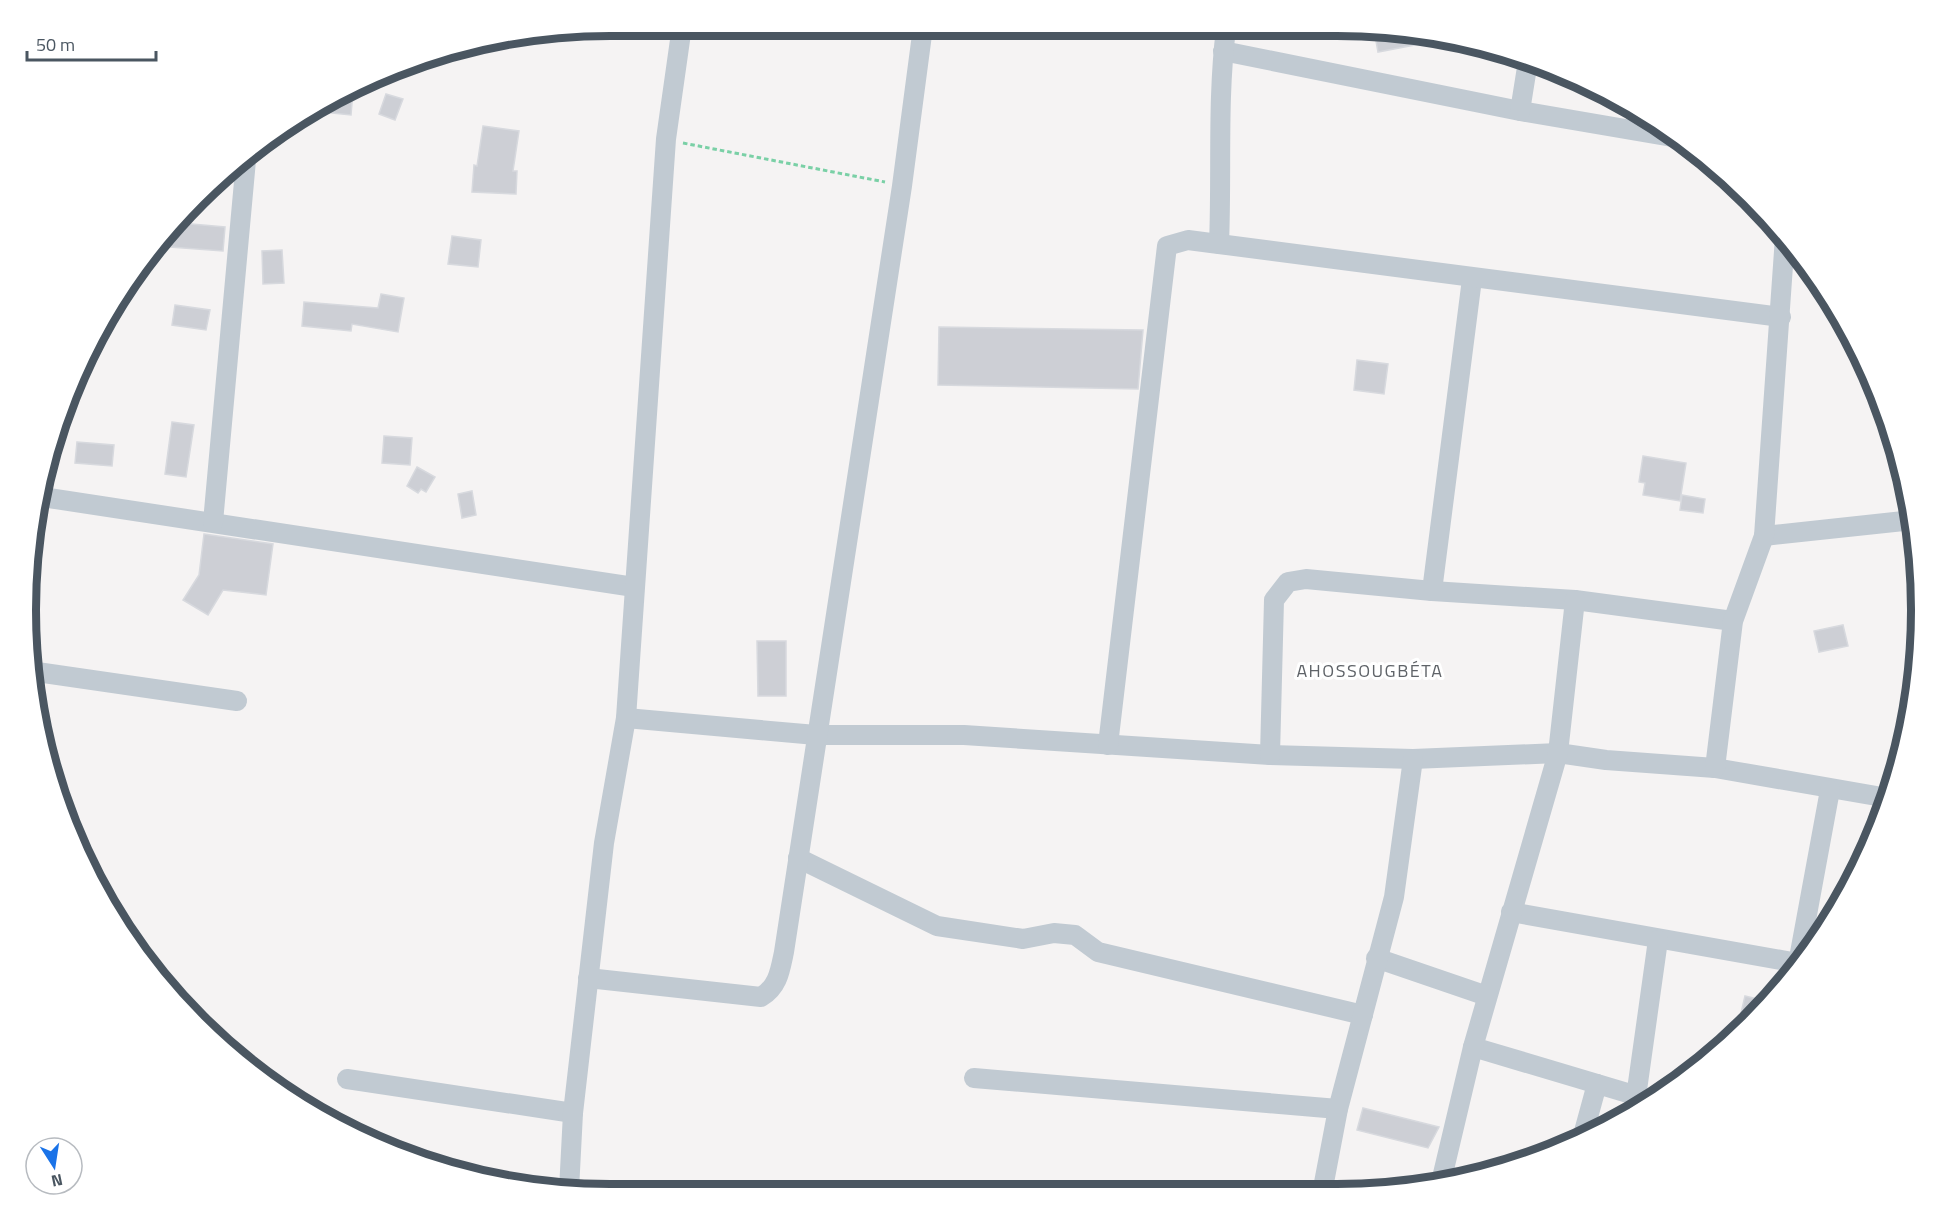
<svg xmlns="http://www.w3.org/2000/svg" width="1947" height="1220" font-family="'Titillium Web',sans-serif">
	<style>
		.building { fill: #cdcfd5; stroke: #d7d9de; stroke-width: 1.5 }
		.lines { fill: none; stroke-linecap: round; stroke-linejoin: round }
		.path { stroke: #7ad0a6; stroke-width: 3; stroke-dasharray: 4.5 3; stroke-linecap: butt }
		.street { stroke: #c1cad2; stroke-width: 20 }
		.labels { text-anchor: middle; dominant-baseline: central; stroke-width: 6; stroke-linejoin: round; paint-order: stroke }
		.quarter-label { font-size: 18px; letter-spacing: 1.5px; fill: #5f6368; stroke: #fff }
		.rim { fill: none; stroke: #4a5661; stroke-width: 8 }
	</style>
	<rect width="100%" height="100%" fill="#f5f3f3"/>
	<g class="building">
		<polygon points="1374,30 1413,30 1446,39 1378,52"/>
		<polygon points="353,91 351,115 312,111 330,102"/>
		<polygon points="386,94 403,99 395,120 379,114"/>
		<polygon points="483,126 519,131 513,171 517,171 516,194 472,192 474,165 477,166"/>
		<polygon points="180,223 225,227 223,251 170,247 171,231"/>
		<polygon points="452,236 481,240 478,267 448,264"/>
		<polygon points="282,250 284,283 263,284 262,251"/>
		<polygon points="381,294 404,298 398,332 352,324 351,331 302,326 304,302 378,308"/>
		<polygon points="175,305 210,310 206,330 172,325"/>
		<polygon points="939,327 1143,330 1138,389 938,385"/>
		<polygon points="1357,360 1388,364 1384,394 1354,390"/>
		<polygon points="172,422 194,425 186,477 165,474"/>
		<polygon points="384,436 412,438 410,465 382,463"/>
		<polygon points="77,442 114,445 112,466 75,463"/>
		<polygon points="1643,456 1686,463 1680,501 1643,495 1645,483 1639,482"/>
		<polygon points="417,467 435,477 426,492 421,489 418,493 407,486"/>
		<polygon points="472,491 476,515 462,518 458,494"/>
		<polygon points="1682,495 1705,499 1703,513 1680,510"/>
		<polygon points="204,534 273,544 266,595 223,590 208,615 183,600 199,575"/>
		<polygon points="1843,625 1848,646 1819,652 1814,631"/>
		<polygon points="757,641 786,641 786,696 758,696"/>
		<polygon points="1745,996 1766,1001 1737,1030"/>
		<polygon points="1363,1108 1439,1127 1428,1148 1357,1130"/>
	</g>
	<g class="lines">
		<polyline class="path" points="683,143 885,182"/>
		<g class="street">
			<polyline points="1223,51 1520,111 1678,138"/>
			<polyline points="1520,111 1528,61"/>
			<path d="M 1219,244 C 1222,172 1217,101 1226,29"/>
			<polyline points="42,497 634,587"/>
			<polyline points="213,522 246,160"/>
			<polyline points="1764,536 1913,520"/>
			<polyline points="1432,591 1472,279"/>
			<polyline points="30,671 237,701"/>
			<polyline points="626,718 816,735 964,735 1270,755 1413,759 1558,753 1606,760 1715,768 1888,798"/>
			<polyline points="1108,745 1167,246 1188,240 1211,243 1781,317"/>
			<polyline points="1270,755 1274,600 1288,582 1306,579 1432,591 1575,600 1733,621"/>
			<polyline points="1715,768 1733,621 1764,536 1785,237"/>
			<polyline points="798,858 937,926 1023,939 1054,933 1075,935 1098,952 1363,1015"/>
			<polyline points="1511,912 1798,963"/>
			<polyline points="1376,958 1487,996"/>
			<polyline points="1797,969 1830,790"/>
			<path d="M 588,978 L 761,997 C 778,987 780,971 784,952 L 902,186 L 923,27"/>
			<polyline points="1473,1047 1651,1100"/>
			<polyline points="974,1078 1338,1109"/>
			<polyline points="347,1079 573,1113"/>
			<polyline points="1636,1097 1658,940"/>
			<polyline points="1582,1139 1597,1084"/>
			<polyline points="1441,1182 1473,1047 1558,753 1575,600"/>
			<polyline points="569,1190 573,1113 604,843 626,718 666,139 682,26"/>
			<polyline points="1322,1193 1338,1109 1394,897 1413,759"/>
		</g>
	</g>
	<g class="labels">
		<g class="quarter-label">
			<text x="1370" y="670">AHOSSOUGBÉTA</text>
		</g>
	</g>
	<path d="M0 0H1947V1220H0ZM610 36H1337A574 574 0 0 1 1911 610V610A574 574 0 0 1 1337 1184H610A574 574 0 0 1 36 610V610A574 574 0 0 1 610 36Z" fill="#fff" fill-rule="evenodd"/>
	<path class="rim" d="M610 36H1337A574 574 0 0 1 1911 610V610A574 574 0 0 1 1337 1184H610A574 574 0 0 1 36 610V610A574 574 0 0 1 610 36Z"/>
	<g transform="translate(54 1166) rotate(168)"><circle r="28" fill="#ffffff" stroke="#b7bbc0" stroke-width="1.5"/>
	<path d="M0-4.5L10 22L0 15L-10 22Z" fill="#1a73e8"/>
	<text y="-9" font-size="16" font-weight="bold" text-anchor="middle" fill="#4a5661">N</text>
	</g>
	<path d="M27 51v9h129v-9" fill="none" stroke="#4a5661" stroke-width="3"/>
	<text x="36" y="51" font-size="18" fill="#4a5661" stroke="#ffffff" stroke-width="4.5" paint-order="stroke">50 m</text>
</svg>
